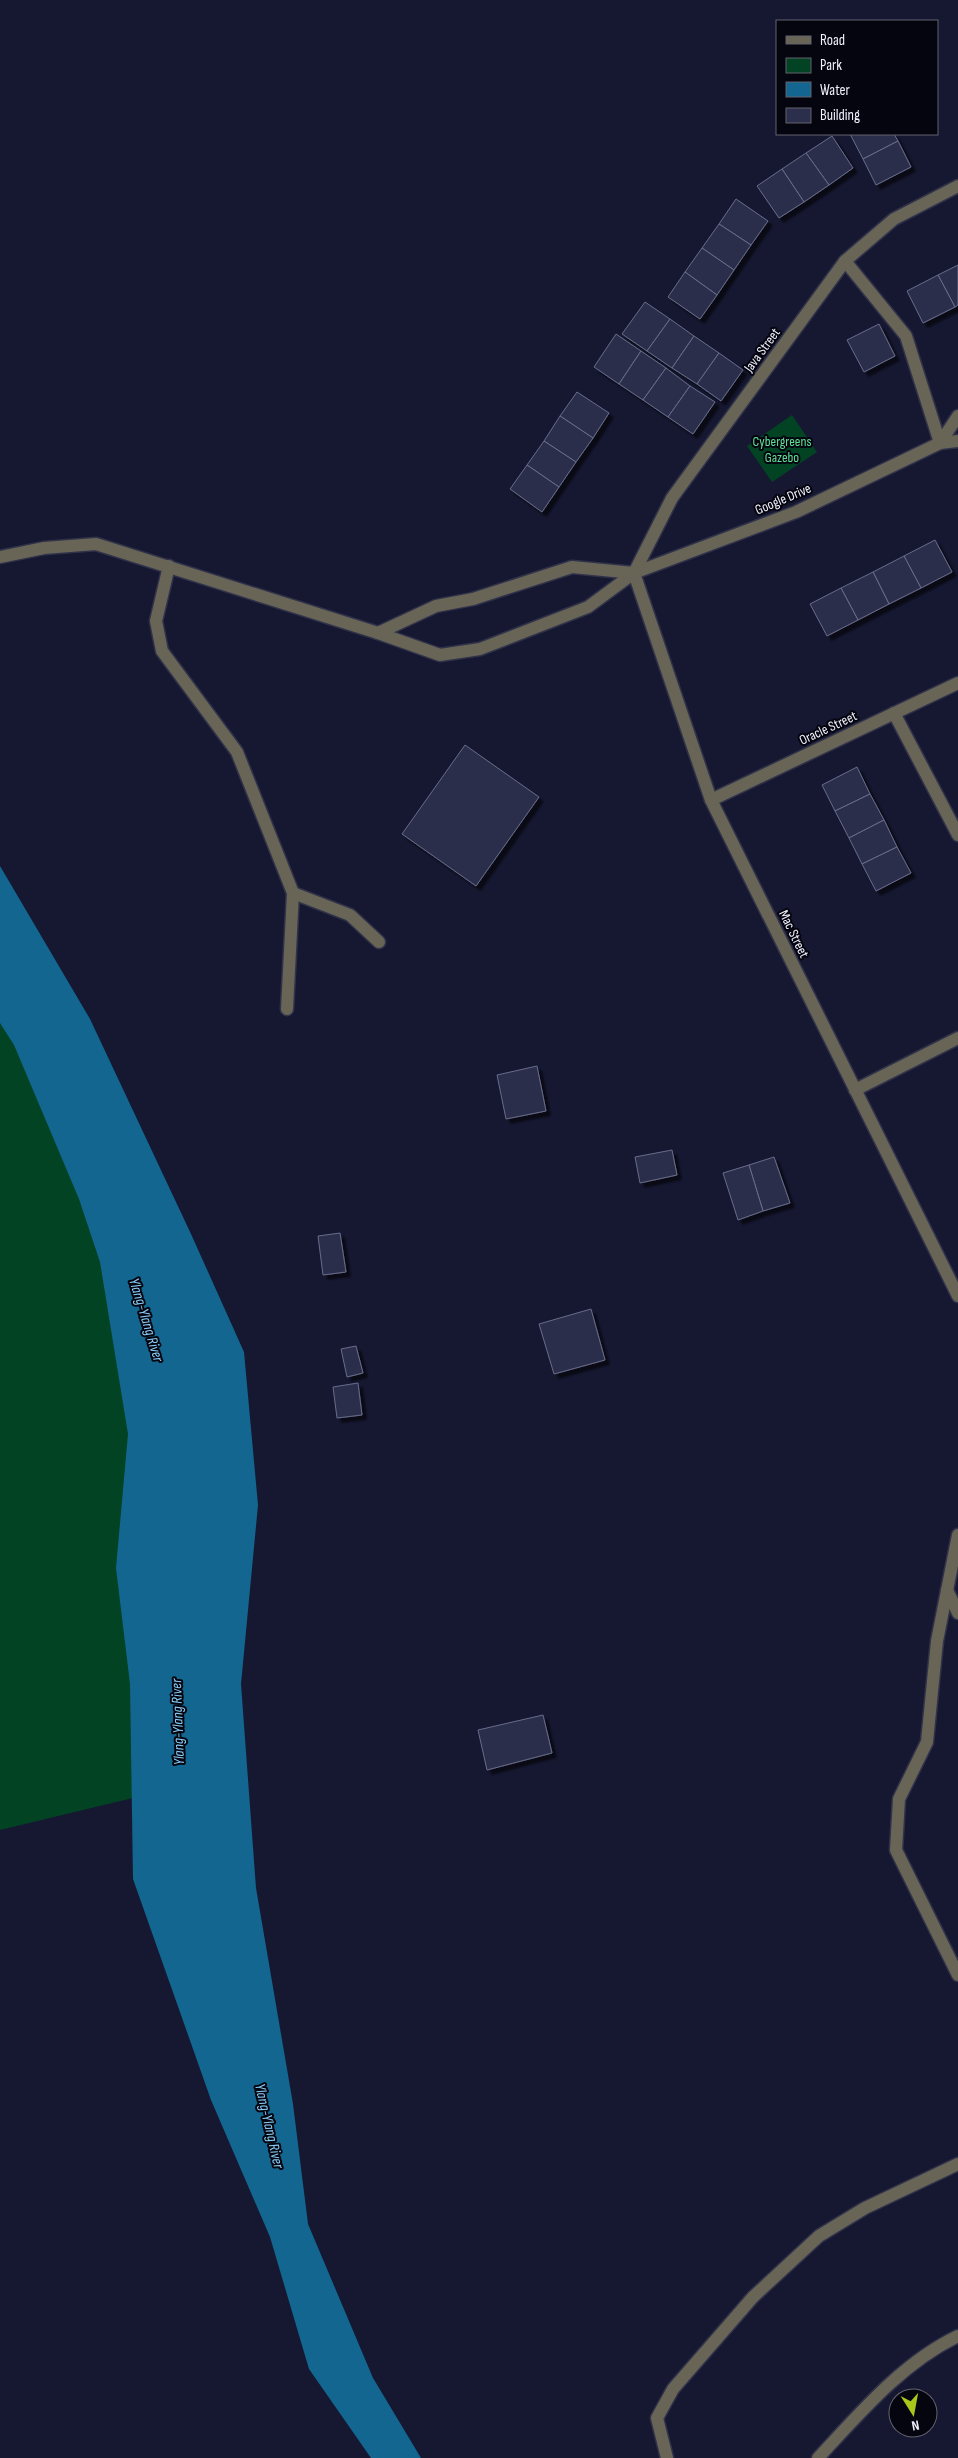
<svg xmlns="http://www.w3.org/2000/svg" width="958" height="2458" font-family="'Sofia Sans Condensed',sans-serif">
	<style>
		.green { fill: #024324 }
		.water { fill: #126690 }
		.building { fill: #2c2f4b; stroke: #686c8b; filter: url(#shadow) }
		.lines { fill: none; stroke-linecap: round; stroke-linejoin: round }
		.minor-casing { stroke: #30324a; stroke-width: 15 }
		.minor { stroke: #686456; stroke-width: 12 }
		.labels { text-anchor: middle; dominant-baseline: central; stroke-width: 4; stroke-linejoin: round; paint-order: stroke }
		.street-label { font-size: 14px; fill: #eff1fc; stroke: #05050f }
		.park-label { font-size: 14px; fill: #60e096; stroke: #05050f }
		.water-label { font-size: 15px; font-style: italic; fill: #88cdf8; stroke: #05050f }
	</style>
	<defs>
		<filter id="shadow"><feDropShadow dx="4.5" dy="4.5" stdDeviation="1" flood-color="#0009"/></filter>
	</defs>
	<rect width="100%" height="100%" fill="#161832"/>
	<g class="green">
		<polygon points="792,415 817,452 772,482 747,446"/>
		<polygon points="0,967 173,1274 220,1777 0,1830"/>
	</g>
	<polygon class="water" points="0,866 90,1019 191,1234 244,1352 258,1505 241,1684 256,1888 293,2104 308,2224 373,2378 421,2458 371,2458 309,2369 270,2237 211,2100 133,1879 130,1684 116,1568 128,1434 100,1262 79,1199 14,1045 0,1023"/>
	<g class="building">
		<polygon points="850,134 894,134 898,141 863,159"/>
		<polygon points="832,136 853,168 829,185 806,153"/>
		<polygon points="898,141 911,167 876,185 863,159"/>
		<polygon points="806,153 829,185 804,202 782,169"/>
		<polygon points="782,169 804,202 779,218 757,186"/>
		<polygon points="736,199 768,221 751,245 719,224"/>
		<polygon points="719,224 751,245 734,270 702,248"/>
		<polygon points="702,248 734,270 717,295 685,272"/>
		<polygon points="958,265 958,305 955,307 938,275"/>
		<polygon points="685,272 717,295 700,319 668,297"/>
		<polygon points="938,275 955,307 923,323 907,291"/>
		<polygon points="645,302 670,319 647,351 622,334"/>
		<polygon points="670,319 694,336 672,368 647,351"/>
		<polygon points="879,324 895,356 864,372 847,340"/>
		<polygon points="616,334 641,351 619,384 594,367"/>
		<polygon points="694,336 719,353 697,384 672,368"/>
		<polygon points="641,351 666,368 643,400 619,384"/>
		<polygon points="719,353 743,370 721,401 697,384"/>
		<polygon points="666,368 690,386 668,417 643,400"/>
		<polygon points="690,386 715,402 693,434 668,417"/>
		<polygon points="577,392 609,413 593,438 560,416"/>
		<polygon points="560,416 593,438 576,462 544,441"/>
		<polygon points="544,441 576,462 559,487 527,465"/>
		<polygon points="527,465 559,487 542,512 510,489"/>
		<polygon points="935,540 952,572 921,588 904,556"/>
		<polygon points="904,556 921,588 889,604 873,572"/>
		<polygon points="873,572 889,604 858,620 841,588"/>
		<polygon points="841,588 858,620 827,636 810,604"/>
		<polygon points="465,745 539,797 476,886 402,834"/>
		<polygon points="857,767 870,794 835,811 822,785"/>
		<polygon points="870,794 884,820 849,838 835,811"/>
		<polygon points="884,820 897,847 862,864 849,838"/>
		<polygon points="897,847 911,873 876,891 862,864"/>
		<polygon points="537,1066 546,1111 506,1119 497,1075"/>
		<polygon points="672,1150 677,1175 640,1183 635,1157"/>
		<polygon points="774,1157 790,1203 763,1211 749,1165"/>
		<polygon points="749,1165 763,1211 738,1220 723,1173"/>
		<polygon points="340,1233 346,1272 323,1275 318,1236"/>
		<polygon points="591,1309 605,1360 554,1374 539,1324"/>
		<polygon points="356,1346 363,1373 347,1377 341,1349"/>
		<polygon points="358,1383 362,1415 337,1418 333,1387"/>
		<polygon points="543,1715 552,1753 487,1770 478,1730"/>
	</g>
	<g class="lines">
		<defs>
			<g id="minor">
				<polyline points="845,261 906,336 940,443"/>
				<polyline points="940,443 958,416"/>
				<polyline points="0,557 44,548 96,544 378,633 440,655 480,649 588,607 634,573 796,512 940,443 958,441"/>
				<polyline points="169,566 156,621 162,651 237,752 293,893 287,1009"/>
				<polyline points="634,573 711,800 958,1296"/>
				<polyline points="634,573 672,498 845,261 894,219 958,186"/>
				<polyline points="378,633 436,606 473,599 572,567 634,573"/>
				<polyline points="894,713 958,835"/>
				<polyline points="711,800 958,683"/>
				<polyline points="293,893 350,915 379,942"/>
				<polyline points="855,1090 958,1038"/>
				<polyline points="958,1535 937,1641 927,1742 899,1799 896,1850 958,1975"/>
				<polyline points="947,1590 958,1613"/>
				<polyline points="667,2458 657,2418 673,2389 753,2297 819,2236 865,2208 958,2164"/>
				<path d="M 818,2458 C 860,2413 902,2363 958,2336"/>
			</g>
		</defs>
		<use href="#minor" class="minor-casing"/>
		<use href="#minor" class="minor"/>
	</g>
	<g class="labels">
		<g class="street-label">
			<text transform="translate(762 350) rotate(-54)">Java Street</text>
			<text transform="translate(783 499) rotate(-23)">Google Drive</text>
			<text transform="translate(828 728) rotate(-25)">Oracle Street</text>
			<text transform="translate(794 934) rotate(64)">Mac Street</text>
		</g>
		<g class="park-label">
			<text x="782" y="441">Cybergreens<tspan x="782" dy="16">Gazebo</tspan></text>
		</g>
		<g class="water-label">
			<text transform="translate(146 1320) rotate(73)">Ylang-Ylang River</text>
			<text transform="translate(178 1722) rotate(-92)">Ylang-Ylang River</text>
			<text transform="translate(269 2126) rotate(77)">Ylang-Ylang River</text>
		</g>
	</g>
	<rect x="776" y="20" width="162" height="115" fill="#05050f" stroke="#63636e"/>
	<rect x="786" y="36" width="25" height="8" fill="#686456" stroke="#63636e"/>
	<text x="820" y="45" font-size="15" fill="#eff1fc">Road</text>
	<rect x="786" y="58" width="25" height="15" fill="#024324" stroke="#63636e"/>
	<text x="820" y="70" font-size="15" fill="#eff1fc">Park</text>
	<rect x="786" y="82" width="25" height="15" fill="#126690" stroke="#63636e"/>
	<text x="820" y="95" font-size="15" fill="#eff1fc">Water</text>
	<rect x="786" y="108" width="25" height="15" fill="#2c2f4b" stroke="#63636e"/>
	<text x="820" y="120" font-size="15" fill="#eff1fc">Building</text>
	<g transform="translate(913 2413) rotate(169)"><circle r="24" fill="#05050f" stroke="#63636e"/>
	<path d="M0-4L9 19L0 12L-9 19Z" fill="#a9c71b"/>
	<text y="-8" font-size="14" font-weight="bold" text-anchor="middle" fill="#eff1fc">N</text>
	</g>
</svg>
